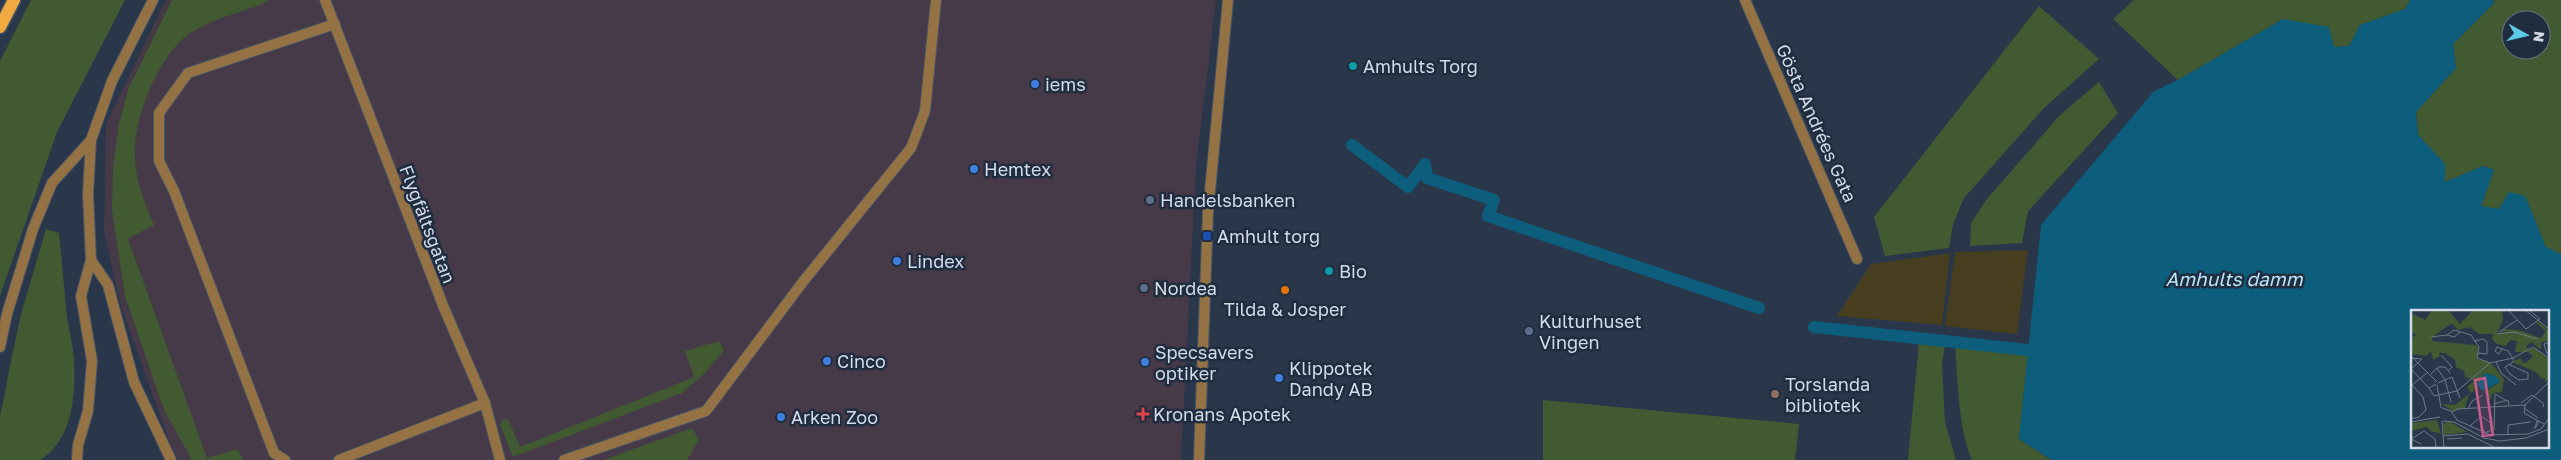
<svg xmlns="http://www.w3.org/2000/svg" width="2561" height="460" font-family="'Golos Text',sans-serif">
	<style>
		.commercial { fill: #463948 }
		.green { fill: #415a32; fill-rule: evenodd }
		.sand { fill: #463e1e }
		.water { fill: #0d5d7d; fill-rule: evenodd }
		.lines { fill: none; stroke-linecap: round; stroke-linejoin: round }
		.stream { stroke: #0d5d7d; stroke-width: 12 }
		.service-casing { stroke: #485566; stroke-width: 12 }
		.minor-casing { stroke: #485566; stroke-width: 12 }
		.tertiary-casing { stroke: #485566; stroke-width: 12 }
		.primary-casing { stroke: #485566; stroke-width: 15 }
		.service { stroke: #947243; stroke-width: 10 }
		.minor { stroke: #947243; stroke-width: 10 }
		.tertiary { stroke: #947243; stroke-width: 10 }
		.primary { stroke: #f0aa3f; stroke-width: 12 }
		.culture-dot { fill: #0f9aa8; stroke: #202d3f; stroke-width: 2 }
		.shop-dot { fill: #3f7fe0; stroke: #202d3f; stroke-width: 2 }
		.service-dot { fill: #5c6f8a; stroke: #202d3f; stroke-width: 2 }
		.transit-dot { fill: #1a4fb4; stroke: #202d3f; stroke-width: 2 }
		.food-dot { fill: #e8710a; stroke: #202d3f; stroke-width: 2 }
		.education-dot { fill: #8d6e63; stroke: #202d3f; stroke-width: 2 }
		.health-dot { fill: #e0444e; stroke: #202d3f; stroke-width: 2 }
		.labels { text-anchor: middle; dominant-baseline: central; stroke-width: 5; stroke-linejoin: round; paint-order: stroke }
		.poi-label { font-size: 18px; fill: #d3dbe8; stroke: #202d3f; text-anchor: start }
		.street-label { font-size: 18px; fill: #d3dbe8; stroke: #202d3f }
		.water-label { font-size: 19px; font-style: italic; fill: #b8e3fb; stroke: #202d3f }
		.inset-road { fill: none; stroke: #6e7989; stroke-width: 1 }
		.view { fill: #c85c8c; fill-opacity: 0.15; stroke: #c85c8c; stroke-width: 2.5 }
		.inset-edge { fill: none; stroke: #d3dbe8; stroke-width: 2.5 }
	</style>
	<rect width="100%" height="100%" fill="#2a374a"/>
	<polygon class="commercial" points="166,0 1216,0 1196,167 1181,460 179,460 173,451 121,306 104,232 106,124"/>
	<g class="green">
		<polygon points="31,0 125,0 57,132 0,296 0,61"/>
		<path d="M 172,0 L 269,0 L 263,4 C 238,13 211,19 189,34 C 158,56 132,121 135,159 C 136,183 145,203 154,225 L 128,239 L 207,458 L 237,449 L 244,460 L 192,460 L 164,410 L 125,296 L 112,210 L 113,168 L 119,123 L 129,87 Z"/>
		<polygon points="2134,0 2410,0 2405,9 2360,25 2349,46 2334,47 2283,19 2178,80 2113,19"/>
		<path d="M 2492,0 L 2561,0 L 2561,254 L 2546,248 L 2525,196 L 2499,209 L 2481,206 L 2494,170 L 2483,166 L 2445,182 L 2445,164 L 2418,135 L 2416,112 L 2456,68 L 2453,44 L 2495,2 ZM 2511,20 L 2541,20 L 2541,50 L 2511,50 Z"/>
		<polygon points="2039,6 2099,59 2044,108 1964,198 1953,224 1949,248 1885,256 1874,217"/>
		<polygon points="2099,82 2118,113 2028,211 2022,243 1970,246 1971,223 1987,199 2060,115"/>
		<path d="M 46,229 L 59,233 C 62,261 64,289 67,317 C 69,331 73,345 74,359 C 76,393 73,440 40,460 L 0,460 L 0,417 L 12,356 L 21,314 Z"/>
		<polygon points="719,341 724,350 705,373 682,393 513,457 500,424 504,419 508,419 520,447 694,377 685,351"/>
		<polygon points="1919,342 1945,345 1942,363 1945,422 1956,460 1908,460"/>
		<path d="M 1955,346 L 2028,354 L 2019,439 L 2051,460 L 1972,460 C 1958,428 1958,381 1955,346 Z"/>
		<polygon points="1543,400 1799,424 1795,460 1543,460"/>
		<polygon points="692,428 699,440 687,460 603,460"/>
	</g>
	<g class="sand">
		<polygon points="2028,250 2017,334 1945,326 1955,252"/>
		<polygon points="1950,253 1942,325 1837,316 1871,264"/>
	</g>
	<path class="water" d="M 2410,0 L 2492,0 L 2495,2 L 2453,44 L 2456,68 L 2416,112 L 2418,135 L 2445,164 L 2445,182 L 2483,166 L 2494,170 L 2481,206 L 2499,209 L 2509,192 L 2525,196 L 2546,247 L 2561,254 L 2561,460 L 2052,460 L 2019,439 L 2041,225 L 2154,91 L 2178,80 L 2283,19 L 2329,27 L 2334,47 L 2349,46 L 2360,25 L 2405,9 ZM 2412,311 L 2547,311 L 2547,446 L 2412,446 Z"/>
	<g class="lines">
		<g class="stream">
			<polyline points="1352,145 1408,187 1425,164 1427,178 1494,200 1488,216 1759,308"/>
			<polyline points="1814,327 2028,350"/>
		</g>
		<defs>
			<g id="service">
				<polyline points="325,0 444,308 485,403 500,460"/>
				<polyline points="0,347 7,314 33,229 52,183 91,140"/>
				<polyline points="285,460 274,453 174,191 159,161 159,113 188,73 335,24"/>
				<polyline points="339,460 485,403"/>
				<polyline points="564,460 706,411 802,283 911,148 925,111 936,0"/>
			</g>
			<g id="minor">
				<polyline points="1745,0 1857,259"/>
				<polyline points="91,260 108,285 134,382 171,460"/>
				<polyline points="77,460 78,445 88,411 92,361 81,296 91,260 88,194 91,140 112,81 153,0"/>
			</g>
			<polyline id="tertiary" points="1199,460 1208,212 1228,0"/>
			<polyline id="primary" points="0,27 14,0"/>
		</defs>
		<use href="#service" class="service-casing"/>
		<use href="#minor" class="minor-casing"/>
		<use href="#tertiary" class="tertiary-casing"/>
		<use href="#primary" class="primary-casing"/>
		<use href="#service" class="service"/>
		<use href="#minor" class="minor"/>
		<use href="#tertiary" class="tertiary"/>
		<use href="#primary" class="primary"/>
	</g>
	<g class="culture-dot">
		<circle cx="1353" cy="66" r="5"/>
		<circle cx="1329" cy="271" r="5"/>
	</g>
	<g class="shop-dot">
		<circle cx="1035" cy="84" r="5"/>
		<circle cx="974" cy="169" r="5"/>
		<circle cx="897" cy="261" r="5"/>
		<circle cx="827" cy="361" r="5"/>
		<circle cx="1145" cy="362" r="5"/>
		<circle cx="1279" cy="378" r="5"/>
		<circle cx="781" cy="417" r="5"/>
	</g>
	<g class="service-dot">
		<circle cx="1150" cy="200" r="5"/>
		<circle cx="1144" cy="288" r="5"/>
		<circle cx="1529" cy="331" r="5"/>
	</g>
	<rect class="transit-dot" x="1202" y="231" width="10" height="10" rx="2.5"/>
	<circle class="food-dot" cx="1285" cy="290" r="5"/>
	<circle class="education-dot" cx="1775" cy="394" r="5"/>
	<path class="health-dot" d="M1140.5 406.5h5v5h5v5h-5v5h-5v-5h-5v-5h5z"/>
	<g class="labels">
		<g class="poi-label">
			<text x="1363" y="66">Amhults Torg</text>
			<text x="1045" y="84">iems</text>
			<text x="984" y="169">Hemtex</text>
			<text x="1160" y="200">Handelsbanken</text>
			<text x="1217" y="236">Amhult torg</text>
			<text x="907" y="261">Lindex</text>
			<text x="1339" y="271">Bio</text>
			<text x="1154" y="288">Nordea</text>
			<text x="1285" y="309" text-anchor="middle">Tilda &amp; Josper</text>
			<text x="1539" y="321">Kulturhuset<tspan x="1539" dy="21">Vingen</tspan></text>
			<text x="1155" y="352">Specsavers<tspan x="1155" dy="21">optiker</tspan></text>
			<text x="837" y="361">Cinco</text>
			<text x="1289" y="368">Klippotek<tspan x="1289" dy="21">Dandy AB</tspan></text>
			<text x="1785" y="384">Torslanda<tspan x="1785" dy="21">bibliotek</tspan></text>
			<text x="1153" y="414">Kronans Apotek</text>
			<text x="791" y="417">Arken Zoo</text>
		</g>
		<g class="street-label">
			<text transform="translate(1817 123) rotate(66)">Gösta Andrées Gata</text>
			<text transform="translate(428 224) rotate(69)">Flygfältsgatan</text>
		</g>
		<g class="water-label">
			<text x="2234" y="278">Amhults damm</text>
		</g>
	</g>
	<g transform="translate(2411 310)">
		<rect width="138" height="138" fill="#2a374a"/>
		<path d="M 21,0 L 37,0 L 49,14 L 62,0 L 91,0 L 92,9 L 86,23 L 104,21 L 89,22 L 94,19 L 107,20 L 130,28 L 135,21 L 125,13 L 128,12 L 137,20 L 137,31 L 130,32 L 130,39 L 125,37 L 130,31 L 125,36 L 121,32 L 115,36 L 117,40 L 123,38 L 137,49 L 137,69 L 134,72 L 134,68 L 131,69 L 125,62 L 101,52 L 109,48 L 112,51 L 109,52 L 115,53 L 122,46 L 117,42 L 104,42 L 106,31 L 99,30 L 95,36 L 86,34 L 81,29 L 82,24 L 68,24 L 59,17 L 47,20 L 42,14 L 38,15 L 21,27 L 21,31 L 64,35 L 67,37 L 66,49 L 80,53 L 93,69 L 91,82 L 82,83 L 78,92 L 74,81 L 89,72 L 85,67 L 73,63 L 69,72 L 65,72 L 67,78 L 60,83 L 56,77 L 62,72 L 61,69 L 54,67 L 53,61 L 45,57 L 44,50 L 34,43 L 28,43 L 29,46 L 22,50 L 20,41 L 15,46 L 0,44 L 0,28 L 5,25 L 0,21 L 0,3 L 14,10 ZM 58,84 L 54,98 L 42,101 L 31,94 L 44,95 ZM 26,110 L 31,128 L 29,123 L 21,122 L 16,117 L 0,121 L 0,113 ZM 38,111 L 43,114 L 56,122 L 33,125 L 32,114 Z" fill="#415a32"/>
		<path d="M 73,63 L 85,66 L 89,72 L 71,81 L 64,72 L 68,73 Z" fill="#0d5d7d"/>
		<path class="inset-road" d="M 97,0 L 115,19 L 129,9 L 118,0M 114,0 L 138,19M 49,22 L 43,27 L 36,25 L 43,20 L 60,25 L 68,37 L 66,48 L 79,53 L 102,48 L 122,37 L 138,48M 88,22 L 106,10M 86,24 L 103,22 L 126,29M 20,27 L 36,25M 63,31 L 72,29 L 76,32 L 76,44 L 67,43M 91,39 L 88,44 L 84,41 L 86,37 L 97,41 L 103,50 L 99,55 L 117,63 L 117,69 L 108,70 L 99,64 L 94,57 L 99,54M 136,44 L 133,34 L 138,32M 30,45 L 41,57 L 37,61M 1,47 L 26,72M 85,52 L 90,63 L 105,75M 26,57 L 34,57 L 39,63M 0,59 L 11,49 L 0,48M 1,60 L 18,78 L 25,74M 20,64 L 26,58 L 34,70 L 41,67 L 49,88M 27,73 L 34,70 L 40,92M 0,74 L 12,87 L 15,100 L 8,107 L 0,109M 1,75 L 16,63M 26,75 L 30,98M 18,78 L 23,86 L 46,81 L 79,53M 110,93 L 121,85 L 133,94 L 132,97M 83,94 L 97,90 L 98,95M 114,95 L 138,72M 114,95 L 113,103 L 133,114M 31,98 L 40,101 L 46,110 L 79,125 L 117,124 L 130,119 L 138,108M 113,98 L 127,108M 57,99 L 61,91 L 72,85M 41,102 L 47,99 L 114,95M 31,111 L 33,138M 32,111 L 43,112 L 73,128 L 89,131 L 115,128 L 138,119M 0,112 L 29,107M 59,116 L 70,106 L 81,114M 123,118 L 124,118 L 128,112 L 126,111 L 124,118M 72,119 L 74,123 L 80,120 L 80,114M 83,120 L 84,84 L 96,91M 97,125 L 97,115 L 120,112M 32,126 L 57,124 L 85,138M 36,129 L 51,128M 10,134 L 0,129 L 13,121 L 24,129 L 25,138"/>
		<path class="view" d="M 74,68 L 82,125 L 72,126 L 64,70 Z"/>
		<rect width="138" height="138" class="inset-edge"/>
	</g>
	<g transform="translate(2526 35) rotate(98)"><circle r="24" fill="#202d3f" stroke="#687383"/>
	<path d="M0-4L9 19L0 12L-9 19Z" fill="#5bc8e6"/>
	<text y="-8" font-size="14" font-weight="bold" text-anchor="middle" fill="#d3dbe8">N</text>
	</g>
</svg>
